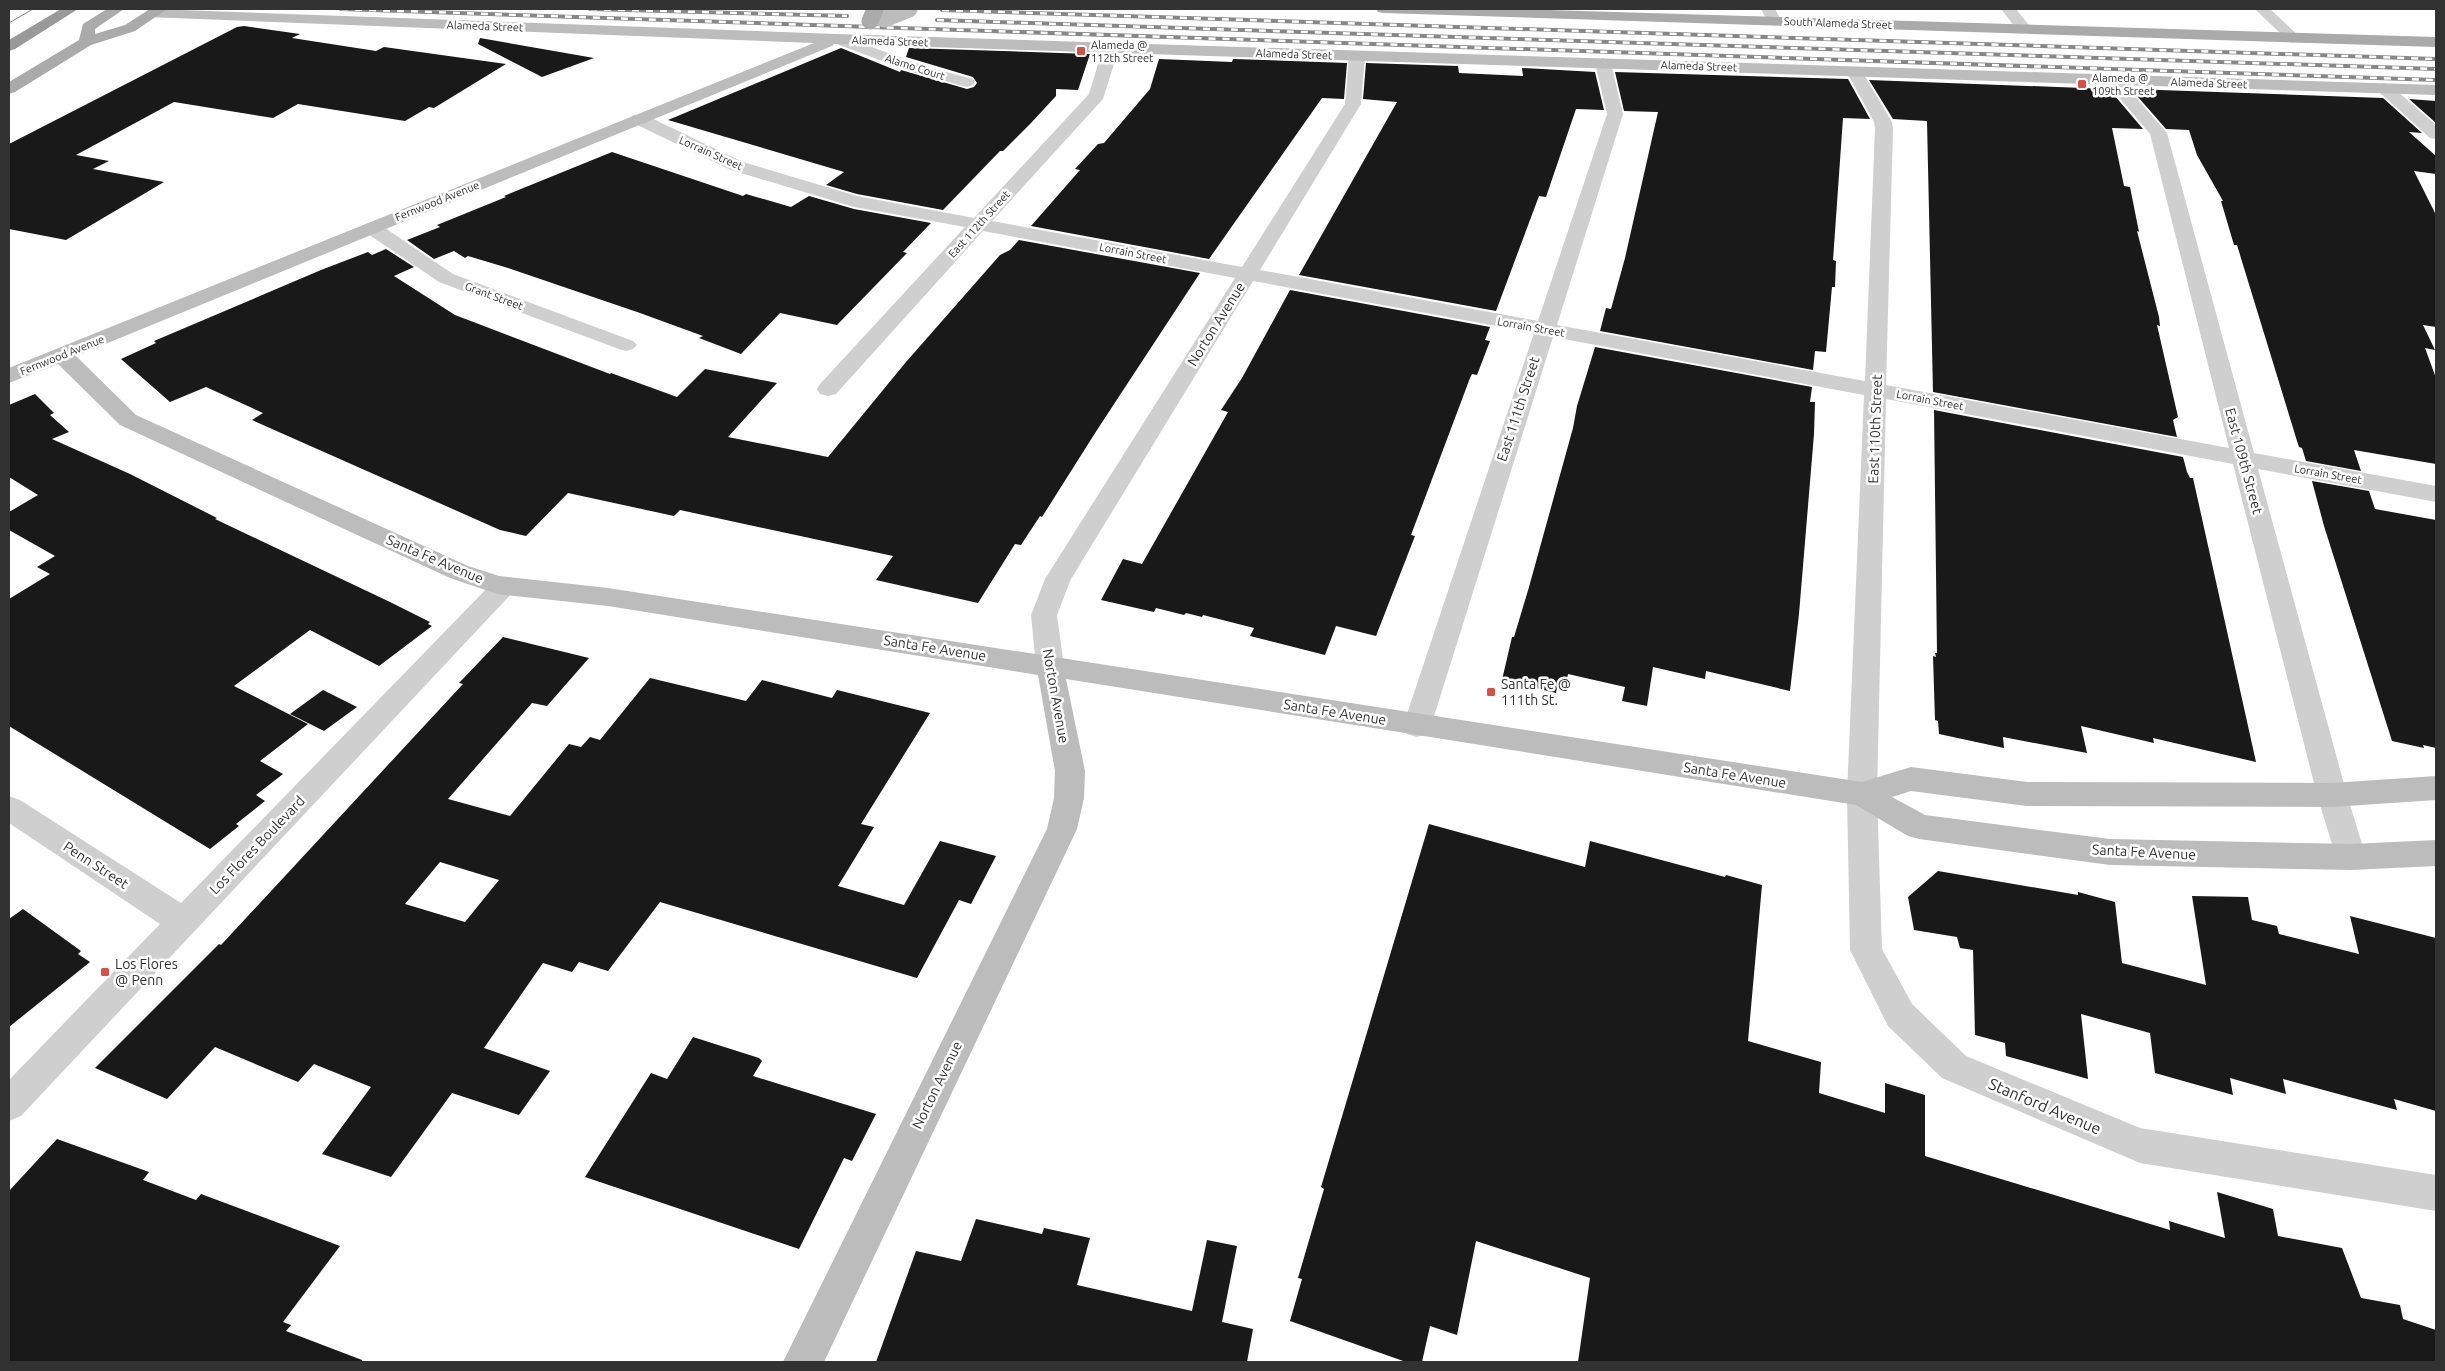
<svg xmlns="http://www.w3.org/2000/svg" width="2445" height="1371" font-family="Ubuntu,sans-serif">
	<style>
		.building { fill: #191919; fill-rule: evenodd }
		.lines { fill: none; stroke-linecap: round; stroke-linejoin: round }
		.street { fill: #cfcfcf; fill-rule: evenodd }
		.secondary { fill: #bcbcbc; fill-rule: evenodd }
		.primary { fill: #aaa; fill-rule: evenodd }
		.highway { fill: #999; fill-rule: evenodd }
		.tram { stroke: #878787; stroke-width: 1 }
		.rail-casing { stroke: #878787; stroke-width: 4 }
		.rail { stroke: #fff; stroke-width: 2.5; stroke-dasharray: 7; stroke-linecap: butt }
		.secondary-bridge { stroke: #bcbcbc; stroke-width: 17 }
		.primary-bridge { stroke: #aaa; stroke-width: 17 }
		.poi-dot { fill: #d65046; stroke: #fff; stroke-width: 2 }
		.labels { text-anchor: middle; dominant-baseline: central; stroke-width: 5; stroke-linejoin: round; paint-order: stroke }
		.far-street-label { font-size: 11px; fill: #323232; stroke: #fff }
		.far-poi-label { font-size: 11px; fill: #323232; stroke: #fff; text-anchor: start }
		.street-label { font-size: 14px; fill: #323232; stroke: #fff }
		.poi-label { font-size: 14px; fill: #323232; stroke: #fff; text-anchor: start }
		.near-street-label { font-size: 16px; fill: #323232; stroke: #fff }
	</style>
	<rect width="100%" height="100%" fill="#fff"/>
	<g class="building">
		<polygon points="244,26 300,34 292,38 376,51 384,47 506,64 434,108 429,107 405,121 298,104 273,118 174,102 76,155 109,161 93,169 164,182 66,240 9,229 9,144 237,27"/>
		<polygon points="480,38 594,58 542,77 478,44"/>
		<polygon points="841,48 900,72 901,70 967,89 974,87 977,83 973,77 906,57 909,48 1090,54 1078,90 1056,89 1056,96 1031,123 1003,151 1000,151 943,210 857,194 826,185 844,172 668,120"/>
		<polygon points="1159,59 1232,62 1233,59 1347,63 1344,99 1322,98 1209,259 1031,226 1080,170 1075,169 1098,144 1104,143 1150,89"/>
		<polygon points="1366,63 1458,66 1459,73 1523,76 1522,68 1595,72 1604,110 1576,109 1546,197 1539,196 1496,311 1299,275 1397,102 1363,99"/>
		<polygon points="1615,72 1848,79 1870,119 1843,118 1833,260 1836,261 1835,287 1832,287 1826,352 1815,351 1813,370 1600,331 1606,308 1611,309 1625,258 1658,112 1624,111"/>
		<polygon points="1869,80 2109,89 2143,129 2112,128 2124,186 2130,187 2139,232 2137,231 2159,317 2160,326 2157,325 2178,417 2173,420 2177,437 1933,392 1927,121 1893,119"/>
		<polygon points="2131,89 2383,98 2422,133 2409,132 2436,156 2436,174 2414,171 2436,215 2436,327 2423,325 2435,350 2425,348 2436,378 2436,464 2354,450 2361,471 2306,461 2302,448 2299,447 2297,441 2244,268 2237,245 2234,245 2221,201 2223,201 2197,155 2189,130 2166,129"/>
		<polygon points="2409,99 2436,101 2436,123"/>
		<polygon points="612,152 743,196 746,194 791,207 809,196 854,209 931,223 903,252 907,253 837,325 780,313 741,354 699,338 703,336 640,313 508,268 468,256 465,258 454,251 434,259 407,240 440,227 437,225 506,197 504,196"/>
		<polygon points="1019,240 1200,273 1097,430 1042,517 1040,516 1021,545 1015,544 978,603 876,580 893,556 680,510 674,516 568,493 526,536 500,530 252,420 263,413 206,387 170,402 121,359 156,343 154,341 321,270 368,252 372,255 386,249 414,267 394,276 455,315 610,374 611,373 677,397 705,369 777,383 728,437 828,457 906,362 1000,255 1010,250"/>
		<polygon points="1290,290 1490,327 1485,340 1490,341 1477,375 1472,374 1470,378 1411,535 1415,536 1376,636 1336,626 1325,655 1250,636 1254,628 1203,615 1202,617 1186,613 1184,615 1156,608 1154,612 1101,600 1123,559 1142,564 1228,412 1221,410 1242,378"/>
		<polygon points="1595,347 1812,387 1810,402 1815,402 1814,434 1799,614 1790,691 1706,671 1705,679 1653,667 1647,706 1622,701 1625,687 1568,674 1566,684 1558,682 1556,693 1502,680 1512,637 1514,637 1529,587 1573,428 1577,406"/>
		<polygon points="35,394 54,413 50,415 69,432 52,439 130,474 217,518 215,519 390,602 430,622 428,624 432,626 379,666 310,630 234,686 308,724 260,761 283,774 256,795 265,801 236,824 239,826 210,849 9,726 9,599 50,574 37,567 55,556 9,530 9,512 38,495 9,477 9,405"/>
		<polygon points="1934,410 2183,457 2187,472 2190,478 2193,478 2256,762 2153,738 2154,743 2081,726 2087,753 2003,737 2004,748 1939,734 1938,721 1935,720 1933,656 1936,657 1935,653 1937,653"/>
		<polygon points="2312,481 2369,491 2375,509 2436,520 2436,748 2423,745 2424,748 2392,741 2324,526"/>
		<path d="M 503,637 L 589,658 L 547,706 L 532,703 L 448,799 L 510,816 L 569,744 L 581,747 L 590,737 L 600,740 L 650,678 L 746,701 L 762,680 L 832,698 L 837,690 L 930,713 L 861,824 L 874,827 L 838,886 L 904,905 L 940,841 L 996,856 L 971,904 L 959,900 L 917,978 L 660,902 L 608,971 L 579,962 L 572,972 L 543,963 L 484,1048 L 550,1071 L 519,1115 L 452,1093 L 391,1177 L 322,1154 L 371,1087 L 314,1064 L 298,1082 L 215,1047 L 167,1099 L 95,1068 L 219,944 L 221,945 L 463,684 L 459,683 ZM 440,862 L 499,880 L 465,922 L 405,904 Z"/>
		<polygon points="323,690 357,707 324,731 290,714"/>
		<polygon points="1429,824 1585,867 1590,841 1725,877 1726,875 1762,885 1748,1041 1821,1062 1819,1093 1885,1113 1885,1083 1925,1095 1925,1156 2170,1230 2169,1221 2225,1238 2217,1192 2273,1209 2278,1236 2342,1248 2361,1298 2400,1305 2403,1319 2436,1330 2436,1362 1578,1362 1590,1278 1476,1241 1457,1335 1430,1326 1422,1362 1406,1362 1290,1321 1302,1279 1298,1278 1324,1189 1321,1187"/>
		<polygon points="1938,871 2078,895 2078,892 2115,902 2122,963 2206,985 2192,896 2248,897 2252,920 2277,926 2279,934 2359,954 2350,916 2436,938 2436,1111 2394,1099 2397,1110 2283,1079 2286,1094 2230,1078 2233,1095 2155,1073 2150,1033 2081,1014 2088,1079 2006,1056 2005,1043 1975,1035 1973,950 1960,948 1957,937 1914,930 1908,897"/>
		<polygon points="23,909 81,951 78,954 90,962 9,1027 9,919"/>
		<polygon points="693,1037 759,1058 762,1061 753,1076 876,1114 852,1161 844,1158 799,1249 585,1177 651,1073 667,1079"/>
		<polygon points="57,1139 149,1172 143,1180 196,1200 201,1194 340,1246 283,1322 291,1325 286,1331 362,1360 362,1362 9,1362 9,1191"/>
		<polygon points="976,1219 1042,1234 1044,1228 1090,1238 1077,1285 1192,1311 1207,1240 1237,1246 1222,1322 1253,1329 1247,1362 876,1362 916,1251 961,1261"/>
	</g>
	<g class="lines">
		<g class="street">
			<polygon points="1761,9 1775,9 1781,20 1773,25 1768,23"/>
			<polygon points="2001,9 2016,9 2032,29 2029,32 2019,32"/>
			<polygon points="2255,9 2270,9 2301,38 2293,43 2288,41"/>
			<polygon points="836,34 927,67 973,79 975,82 973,85 967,87 915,73 831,42 828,39"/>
			<polygon points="1111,43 1119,48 1103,99 992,221 1242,267 1345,104 1349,56 1357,51 1365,56 1361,104 1260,270 1538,321 1607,114 1595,63 1603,58 1611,63 1623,114 1557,325 1865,381 1875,129 1874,122 1846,71 1848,68 1860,68 1892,122 1893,129 1886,385 2229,448 2150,134 2104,80 2106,77 2118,77 2167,133 2254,453 2436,486 2436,502 2258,469 2347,795 2366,857 2362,866 2351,870 2340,866 2336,857 2317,795 2233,464 1886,399 1877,794 1882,949 1912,1004 1966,1056 2140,1128 2436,1175 2436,1211 2140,1163 1942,1078 1888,1026 1850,950 1847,794 1864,395 1553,337 1431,726 1427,734 1417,737 1407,734 1403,726 1534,333 1253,281 1071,579 1057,615 1064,666 1060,673 1050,676 1040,673 1036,666 1031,615 1045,579 1235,278 983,231 836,394 828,396 820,394 817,389 820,384 965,227 854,207 731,170 633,123 631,119 633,115 645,115 743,162 857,196 974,218 1089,94 1103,48"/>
			<polygon points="2384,83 2390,85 2436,125 2436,139 2430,138 2378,91 2376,88 2378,85"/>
			<polygon points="372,222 379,224 453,274 633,341 637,345 633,349 626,351 619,349 439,282 365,232 363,228 365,224"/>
			<polygon points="504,577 513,580 517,586 513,592 21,1116 9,1121 9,1080 160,924 9,823 9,796 20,800 181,903 495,580"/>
		</g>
		<polygon class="secondary" points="153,9 836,34 2436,85 2436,95 834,44 832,46 76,356 136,415 468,566 499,576 608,588 1862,782 1911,767 2027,782 2332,783 2436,776 2436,800 2332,807 2027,806 1911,791 1892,797 1925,815 2110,839 2351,844 2436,840 2436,866 2351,870 2110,865 1919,839 1908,836 1856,805 1066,679 1085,771 1084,798 1077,829 824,1362 783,1362 1047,829 1054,798 1055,771 1038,675 608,606 497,594 450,578 120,425 58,364 9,383 9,368 814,43 148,17 145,14 148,11"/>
		<g class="primary">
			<polygon points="107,9 124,9 95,29 95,34 125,25 150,9 167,9 135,31 91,45 15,92 9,94 9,82 79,40 83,24"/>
			<polygon points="1376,9 1519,9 2436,37 2436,47 1383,13 1378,12"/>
		</g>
		<polygon class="highway" points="61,9 78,9 15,49 9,51 9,40"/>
		<polyline class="tram" points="9,23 33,9"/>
		<defs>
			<g id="rail">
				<polyline points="341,9 2436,80"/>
				<polyline points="590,9 847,16"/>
				<polyline points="942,10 2436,59"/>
				<polyline points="937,20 2436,69"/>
			</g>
		</defs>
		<use href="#rail" class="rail-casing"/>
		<use href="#rail" class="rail"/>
		<polyline class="secondary-bridge" points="884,19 909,9"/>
		<polyline class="primary-bridge" points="870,21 875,9"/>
	</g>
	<g class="poi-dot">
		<rect x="1076" y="46" width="10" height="10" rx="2.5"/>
		<rect x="2077" y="79" width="10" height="10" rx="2.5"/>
		<rect x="1486" y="687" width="10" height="10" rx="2.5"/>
		<rect x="100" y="967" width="10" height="10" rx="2.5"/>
	</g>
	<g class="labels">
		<g class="far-street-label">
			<text transform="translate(1838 23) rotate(2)">South Alameda Street</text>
			<text transform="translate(485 26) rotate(2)">Alameda Street</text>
			<text transform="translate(890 41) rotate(2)">Alameda Street</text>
			<text transform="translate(1294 54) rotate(2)">Alameda Street</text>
			<text transform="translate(1699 66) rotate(2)">Alameda Street</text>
			<text transform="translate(915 67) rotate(18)">Alamo Court</text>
			<text transform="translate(2209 83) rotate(2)">Alameda Street</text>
			<text transform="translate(711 153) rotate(24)">Lorrain Street</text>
			<text transform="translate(437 201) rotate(-22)">Fernwood Avenue</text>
			<text transform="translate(979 224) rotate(-48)">East 112th Street</text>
			<text transform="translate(1133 253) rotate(11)">Lorrain Street</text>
			<text transform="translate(494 296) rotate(20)">Grant Street</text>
			<text transform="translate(1531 327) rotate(10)">Lorrain Street</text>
			<text transform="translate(62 355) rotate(-22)">Fernwood Avenue</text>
			<text transform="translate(1930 400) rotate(11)">Lorrain Street</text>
			<text transform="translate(2328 474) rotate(10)">Lorrain Street</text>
		</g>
		<g class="far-poi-label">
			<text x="1091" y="45">Alameda @<tspan x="1091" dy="13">112th Street</tspan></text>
			<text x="2092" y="78">Alameda @<tspan x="2092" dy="13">109th Street</tspan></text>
		</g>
		<g class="street-label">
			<text transform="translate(1216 324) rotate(-58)">Norton Avenue</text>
			<text transform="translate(1518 409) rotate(-72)">East 111th Street</text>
			<text transform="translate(1875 429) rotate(-88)">East 110th Street</text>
			<text transform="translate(2244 461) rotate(75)">East 109th Street</text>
			<text transform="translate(435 559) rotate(23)">Santa Fe Avenue</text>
			<text transform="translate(935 648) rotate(9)">Santa Fe Avenue</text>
			<text transform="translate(1056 696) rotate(80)">Norton Avenue</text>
			<text transform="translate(1335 712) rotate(9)">Santa Fe Avenue</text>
			<text transform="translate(1735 775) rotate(9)">Santa Fe Avenue</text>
			<text transform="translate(257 845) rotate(-46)">Los Flores Boulevard</text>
			<text transform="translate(2144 852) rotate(3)">Santa Fe Avenue</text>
			<text transform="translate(96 865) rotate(33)">Penn Street</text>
			<text transform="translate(937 1085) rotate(-64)">Norton Avenue</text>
		</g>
		<g class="poi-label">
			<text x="1501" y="684">Santa Fe @<tspan x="1501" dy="16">111th St.</tspan></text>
			<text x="115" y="964">Los Flores<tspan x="115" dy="16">@ Penn</tspan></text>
		</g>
		<g class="near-street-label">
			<text transform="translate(2045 1106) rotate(23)">Stanford Avenue</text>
		</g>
	</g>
	<rect width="2445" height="1371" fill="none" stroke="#323232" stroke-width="20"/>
</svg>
